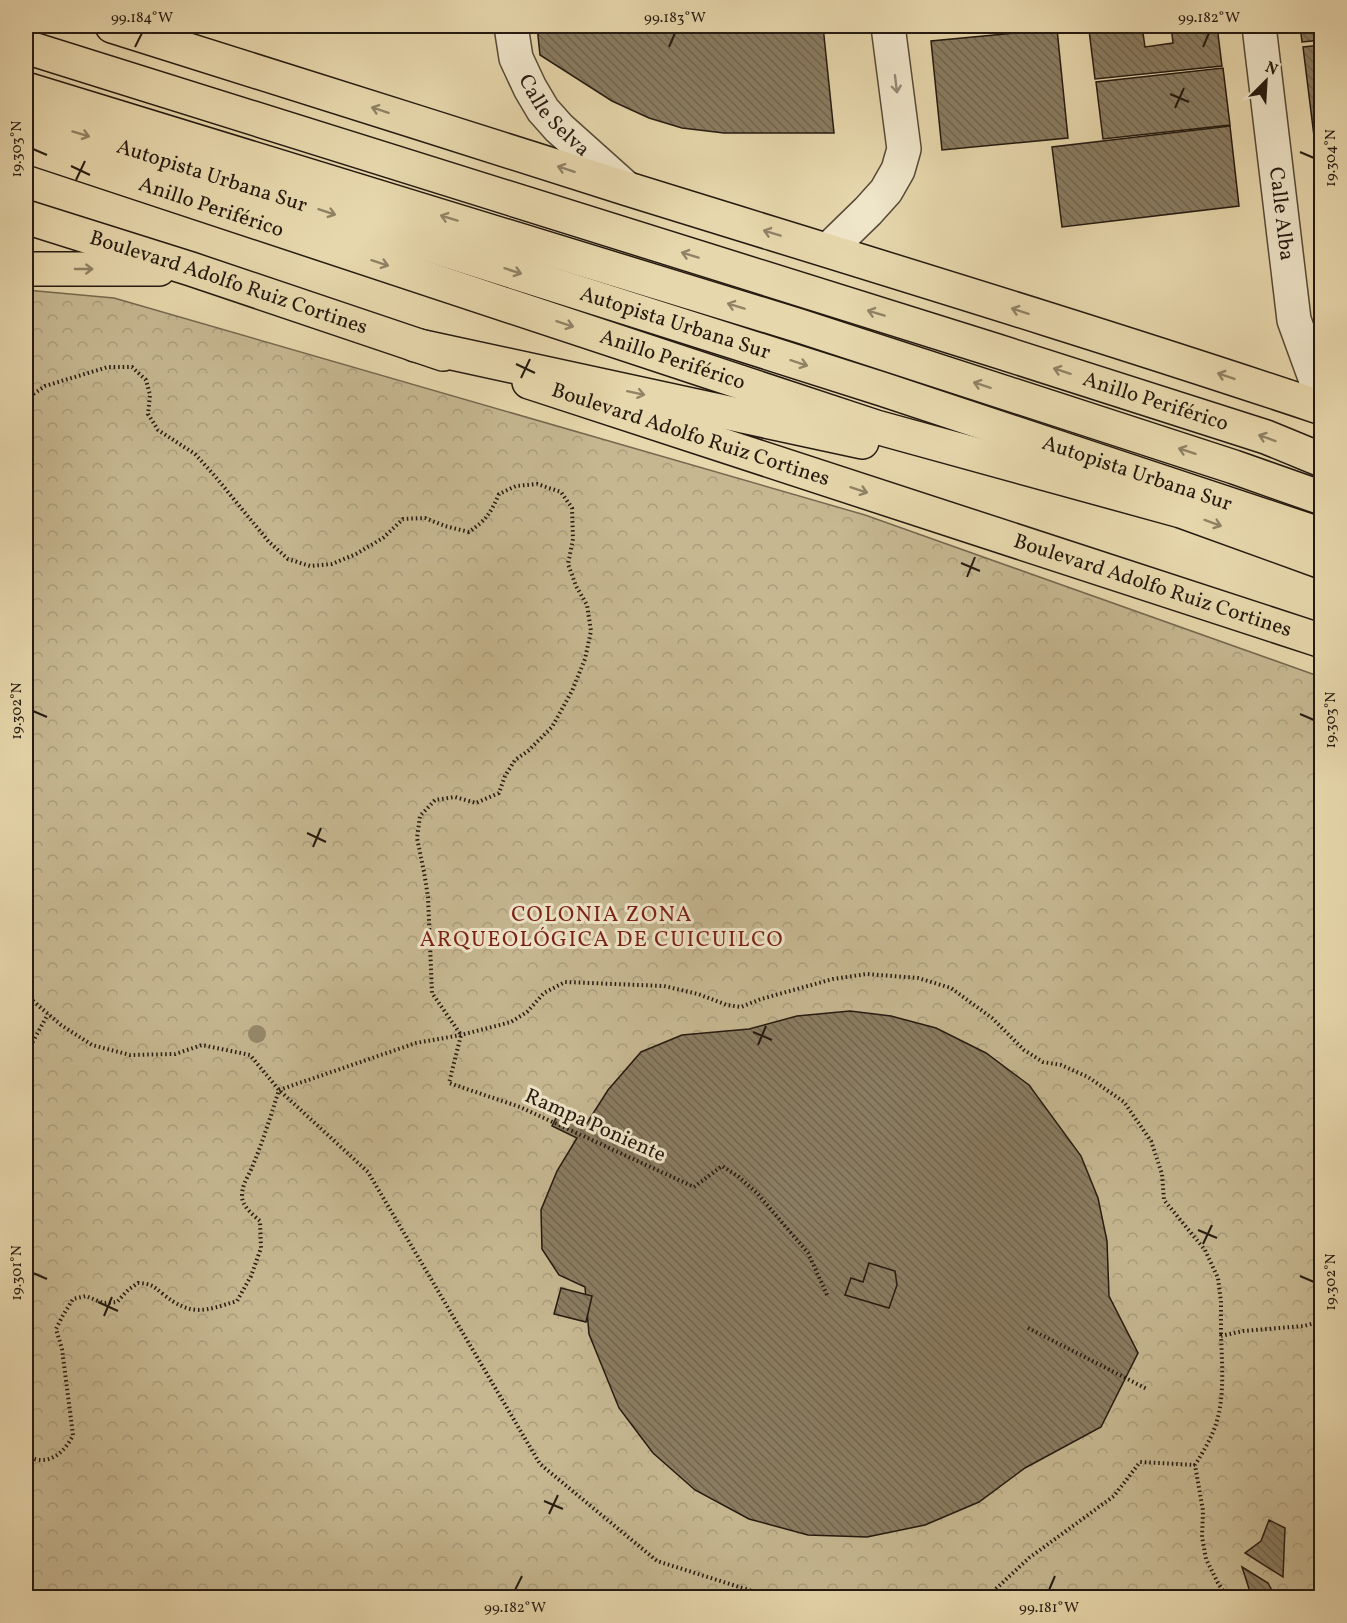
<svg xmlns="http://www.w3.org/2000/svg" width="1347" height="1623" font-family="Vollkorn,serif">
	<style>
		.park { fill: url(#park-crowns); stroke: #766850; stroke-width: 1.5 }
		.building { fill: url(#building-back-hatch); stroke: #251a10; stroke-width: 1.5 }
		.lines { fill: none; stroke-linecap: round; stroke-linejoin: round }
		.minor-casing { stroke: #564937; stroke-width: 36 }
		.major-casing { stroke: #251a10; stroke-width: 36 }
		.highway-casing { stroke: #251a10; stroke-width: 36 }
		.path { stroke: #251a10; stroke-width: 4; stroke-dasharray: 1.5 3; stroke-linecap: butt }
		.minor { stroke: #efe5c9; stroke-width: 33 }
		.major { stroke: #e7d7ac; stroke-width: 33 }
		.highway { stroke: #e7d7ac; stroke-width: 33 }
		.tree { fill: #97896c }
		.oneway { stroke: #948a76 }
		.oneway2 { stroke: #908266 }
		.ticks { fill: none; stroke: #251a10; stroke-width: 2 }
		.labels { text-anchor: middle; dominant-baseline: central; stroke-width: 6; stroke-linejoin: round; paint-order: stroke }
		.street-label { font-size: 21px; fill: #251a10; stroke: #efe5c9 }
		.neighbourhood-label { font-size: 22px; letter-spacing: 1.5px; fill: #7a1f14; stroke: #efe5c9 }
		.neatline { fill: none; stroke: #251a10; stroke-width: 2 }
		.ticks-label { font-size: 15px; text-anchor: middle; fill: #251a10 }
	</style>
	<defs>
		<pattern id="park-crowns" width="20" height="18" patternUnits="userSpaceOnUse" patternTransform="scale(1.5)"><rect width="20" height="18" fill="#c6b791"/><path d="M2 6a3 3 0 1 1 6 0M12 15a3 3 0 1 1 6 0" fill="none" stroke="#aa9d7c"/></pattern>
		<pattern id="building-back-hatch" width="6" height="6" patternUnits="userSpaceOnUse" patternTransform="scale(1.5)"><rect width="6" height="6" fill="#8a7c61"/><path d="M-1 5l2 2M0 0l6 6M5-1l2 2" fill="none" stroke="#71654f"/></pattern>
	</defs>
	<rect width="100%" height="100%" fill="#e7d7ac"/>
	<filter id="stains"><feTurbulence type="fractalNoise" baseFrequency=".00333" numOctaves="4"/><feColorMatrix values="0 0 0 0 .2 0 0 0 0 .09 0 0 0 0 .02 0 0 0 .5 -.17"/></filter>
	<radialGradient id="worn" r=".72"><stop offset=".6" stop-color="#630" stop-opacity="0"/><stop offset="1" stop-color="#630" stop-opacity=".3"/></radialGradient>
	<polygon class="park" points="26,290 114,298 865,515 1321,677 1321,1597 26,1597"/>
	<g class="building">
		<polygon points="537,26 823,26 834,133 724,133 682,128 649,118 612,101 540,55"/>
		<polygon points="1132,26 1142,26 1145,47 1173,43 1171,26 1217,26 1222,66 1095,79 1089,30"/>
		<polygon points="1300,26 1322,26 1322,40 1302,42"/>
		<polygon points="1057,29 1068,138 942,150 931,41"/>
		<polygon points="1322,45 1322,201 1303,47"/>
		<polygon points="1223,68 1230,125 1103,139 1096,82"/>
		<polygon points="1230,126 1239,206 1062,227 1052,147"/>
		<polygon points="850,1011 891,1016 936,1028 986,1053 1029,1085 1081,1156 1098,1198 1107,1241 1109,1296 1138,1353 1101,1427 1025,1468 979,1502 925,1525 867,1537 808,1535 749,1519 695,1490 653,1453 619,1408 589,1334 585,1287 559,1275 542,1249 541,1210 557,1171 577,1138 552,1126 559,1112 587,1123 608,1090 641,1052 682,1035 749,1029 797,1016"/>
		<polygon points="869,1263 895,1271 897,1285 889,1308 845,1295 851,1278 863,1282"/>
		<polygon points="561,1288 592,1296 586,1322 554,1314"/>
		<polygon points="1269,1520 1285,1528 1283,1577 1245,1553 1261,1541"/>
		<polygon points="1242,1567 1268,1583 1276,1598 1252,1598"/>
	</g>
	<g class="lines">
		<defs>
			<g id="minor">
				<path id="s1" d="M 511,26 L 516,58 L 530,88 L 543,110 L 559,128 L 626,188"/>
				<path id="s2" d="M 1259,26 L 1294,320 L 1322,397"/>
				<polyline points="828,250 868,211 886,191 898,170 904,149 888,26"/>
			</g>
			<g id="major">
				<path d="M 112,26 C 284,79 456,135 628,189 C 860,261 1092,331 1322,408"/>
				<path id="s3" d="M 26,217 L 191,269 L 443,354"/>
				<polyline points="26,269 159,269"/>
				<path id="s4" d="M 529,382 L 1322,641"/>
			</g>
			<g id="highway">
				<path id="s5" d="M 26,47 L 994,350 L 1266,437 L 1322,460"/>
				<polyline points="26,89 800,326 1234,467 1322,498"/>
				<path id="s6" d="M 26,117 L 882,389 L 1322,535"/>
				<path id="s7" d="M 26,146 L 876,427 L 1181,511 L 1322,562"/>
				<polyline points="415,345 862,442"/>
			</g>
		</defs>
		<use href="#minor" class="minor-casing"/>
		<use href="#major" class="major-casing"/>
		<use href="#highway" class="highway-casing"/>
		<g class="path">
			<path d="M 26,399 L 45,386 L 108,367 L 132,367 L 146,380 L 150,395 L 148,414 L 158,430 L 195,454 L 214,475 L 269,542 L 288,559 L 310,566 L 332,564 L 356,554 L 383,538 L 403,519 L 425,518 L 445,526 L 469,532 C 487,519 490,514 499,494 L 516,486 L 537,484 L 561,492 L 572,508 L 573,539 L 568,564 L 576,586 L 587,605 L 591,631 L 585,659 L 572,691 L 552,727 L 528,751 L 515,760 L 505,776 L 499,793 L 476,803 L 455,797 L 435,800 L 420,816 L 417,838 L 424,872 L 428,897 L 432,993 L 461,1035 L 449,1083 L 520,1107 L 694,1187 L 722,1166 L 739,1177 L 757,1193 L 808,1253 L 828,1297"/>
			<polyline points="26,995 61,1025 92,1045 130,1055 175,1054 202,1045 250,1055 279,1090 368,1172 540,1464 657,1561 774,1598"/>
			<polyline points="26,1054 48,1014"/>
			<polyline points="279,1090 416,1043 461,1035 511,1022 527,1012 544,993 565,982 664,986 698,994 727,1005 741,1007 761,999 833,979 867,974 918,978 951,988 992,1018 1024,1050 1043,1062 1061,1065 1088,1077 1124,1102 1151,1141 1162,1174 1164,1200 1205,1250 1218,1278 1221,1302 1221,1336"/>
			<polyline points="1028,1328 1147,1389"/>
			<path d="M 26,1456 C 30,1457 35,1460 40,1460 C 55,1461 67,1448 73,1435 L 62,1349 L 56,1329 L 62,1317 L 73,1299 L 86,1296 L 103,1303 L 117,1302 L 128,1290 L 138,1283 C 152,1284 153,1286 163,1294 C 191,1317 205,1311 237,1301 L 251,1276 L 261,1248 L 260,1221 C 253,1215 242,1206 242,1196 C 242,1183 249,1176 253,1165 C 263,1141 271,1115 279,1090"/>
			<polyline points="986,1598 1029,1558 1114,1496 1140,1462 1195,1465"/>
			<path d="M 1228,1598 L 1218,1583 L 1206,1559 L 1202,1537 L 1203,1511 L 1195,1465 C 1205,1449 1215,1432 1219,1413 C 1224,1388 1222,1362 1221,1336 L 1243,1331 L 1304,1326 L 1322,1321"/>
		</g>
		<use href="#minor" class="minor"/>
		<use href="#major" class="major"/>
		<use href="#highway" class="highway"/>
	</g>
	<circle class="tree" cx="257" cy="1034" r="9"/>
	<defs><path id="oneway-shaft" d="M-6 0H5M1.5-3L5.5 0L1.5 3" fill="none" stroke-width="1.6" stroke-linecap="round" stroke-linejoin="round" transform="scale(1.5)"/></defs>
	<use class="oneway" href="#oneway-shaft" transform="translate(896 84) rotate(83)"/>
	<g class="oneway2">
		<use href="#oneway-shaft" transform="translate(380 110) rotate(-162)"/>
		<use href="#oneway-shaft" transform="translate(81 134) rotate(17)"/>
		<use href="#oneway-shaft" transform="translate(566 169) rotate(-162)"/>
		<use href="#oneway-shaft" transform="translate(327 212) rotate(18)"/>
		<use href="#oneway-shaft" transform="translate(449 218) rotate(-163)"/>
		<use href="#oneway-shaft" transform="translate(772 233) rotate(-163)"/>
		<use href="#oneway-shaft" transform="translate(690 255) rotate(-163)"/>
		<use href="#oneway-shaft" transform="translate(380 263) rotate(18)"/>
		<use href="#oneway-shaft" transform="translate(84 269)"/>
		<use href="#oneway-shaft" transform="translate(513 271) rotate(18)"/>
		<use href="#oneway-shaft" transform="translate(736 306) rotate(-163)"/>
		<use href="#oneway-shaft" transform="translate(1020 311) rotate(-162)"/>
		<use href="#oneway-shaft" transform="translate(876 313) rotate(-163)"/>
		<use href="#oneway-shaft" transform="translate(565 324) rotate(18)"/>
		<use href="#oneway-shaft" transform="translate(799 363) rotate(18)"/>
		<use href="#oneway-shaft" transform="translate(1062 371) rotate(-162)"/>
		<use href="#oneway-shaft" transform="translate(1226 376) rotate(-161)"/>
		<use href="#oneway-shaft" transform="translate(982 385) rotate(-162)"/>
		<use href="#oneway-shaft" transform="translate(636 393) rotate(12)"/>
		<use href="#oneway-shaft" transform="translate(1267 438) rotate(-160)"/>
		<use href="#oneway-shaft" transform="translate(1187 451) rotate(-162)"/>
		<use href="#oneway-shaft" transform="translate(859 490) rotate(18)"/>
		<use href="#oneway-shaft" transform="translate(1213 523) rotate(20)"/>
	</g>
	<path class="ticks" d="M 135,47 L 142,33M 669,47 L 675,33M 1203,47 L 1209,33M 1170,94 L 1189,102M 1175,108 L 1184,88M 33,149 L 47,155M 1300,152 L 1314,158M 71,166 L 90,175M 76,180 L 85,161M 516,364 L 535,373M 521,378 L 530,359M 961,563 L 980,571M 967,577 L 975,557M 33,711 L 47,717M 1300,714 L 1314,720M 307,833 L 326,842M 313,847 L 321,828M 753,1032 L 772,1040M 758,1045 L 766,1026M 1198,1230 L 1217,1238M 1203,1244 L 1212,1225M 33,1273 L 47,1279M 1300,1276 L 1314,1282M 98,1302 L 118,1311M 104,1316 L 112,1297M 544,1501 L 563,1509M 549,1514 L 558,1495M 515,1590 L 522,1576M 1049,1590 L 1055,1576"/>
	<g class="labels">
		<g class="street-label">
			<text stroke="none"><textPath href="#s1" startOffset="102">Calle Selva</textPath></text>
			<text stroke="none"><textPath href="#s6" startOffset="195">Autopista Urbana Sur</textPath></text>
			<text stroke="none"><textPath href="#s7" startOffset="195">Anillo Periférico</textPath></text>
			<text stroke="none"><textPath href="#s2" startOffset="189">Calle Alba</textPath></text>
			<text stroke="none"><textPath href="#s3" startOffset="213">Boulevard Adolfo Ruiz Cortines</textPath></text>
			<text stroke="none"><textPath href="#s6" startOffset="681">Autopista Urbana Sur</textPath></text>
			<text stroke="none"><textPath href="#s7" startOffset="681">Anillo Periférico</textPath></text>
			<text stroke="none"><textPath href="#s5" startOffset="1184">Anillo Periférico</textPath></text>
			<text stroke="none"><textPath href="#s4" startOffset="170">Boulevard Adolfo Ruiz Cortines</textPath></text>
			<text stroke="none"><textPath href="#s6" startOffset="1167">Autopista Urbana Sur</textPath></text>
			<text stroke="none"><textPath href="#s4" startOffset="656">Boulevard Adolfo Ruiz Cortines</textPath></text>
			<text transform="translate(595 1126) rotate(24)">Rampa Poniente</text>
		</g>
		<g class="neighbourhood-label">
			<text x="602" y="915">COLONIA ZONA<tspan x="602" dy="25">ARQUEOLÓGICA DE CUICUILCO</tspan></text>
		</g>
	</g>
	<rect width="1347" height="1623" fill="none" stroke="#e7d7ac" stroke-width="66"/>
	<g transform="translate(1266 81) rotate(24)" stroke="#efe5c9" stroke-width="4.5" paint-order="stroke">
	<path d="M0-4.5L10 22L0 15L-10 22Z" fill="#251a10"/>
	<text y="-9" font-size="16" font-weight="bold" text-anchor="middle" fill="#251a10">N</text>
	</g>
	<rect x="33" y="33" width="1281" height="1557" class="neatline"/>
	<g class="ticks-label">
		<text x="142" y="22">99.184°W</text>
		<text x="675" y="22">99.183°W</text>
		<text x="1209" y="22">99.182°W</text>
		<text transform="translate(16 149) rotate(-90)" y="5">19.303°N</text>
		<text transform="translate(1330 158) rotate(-90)" y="5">19.304°N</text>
		<text transform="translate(16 711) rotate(-90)" y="5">19.302°N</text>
		<text transform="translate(1330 720) rotate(-90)" y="5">19.303°N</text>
		<text transform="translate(16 1273) rotate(-90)" y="5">19.301°N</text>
		<text transform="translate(1330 1282) rotate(-90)" y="5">19.302°N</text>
		<text x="515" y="1612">99.182°W</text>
		<text x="1049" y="1612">99.181°W</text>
	</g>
	<rect width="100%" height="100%" filter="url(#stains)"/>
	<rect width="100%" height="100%" fill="url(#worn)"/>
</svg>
